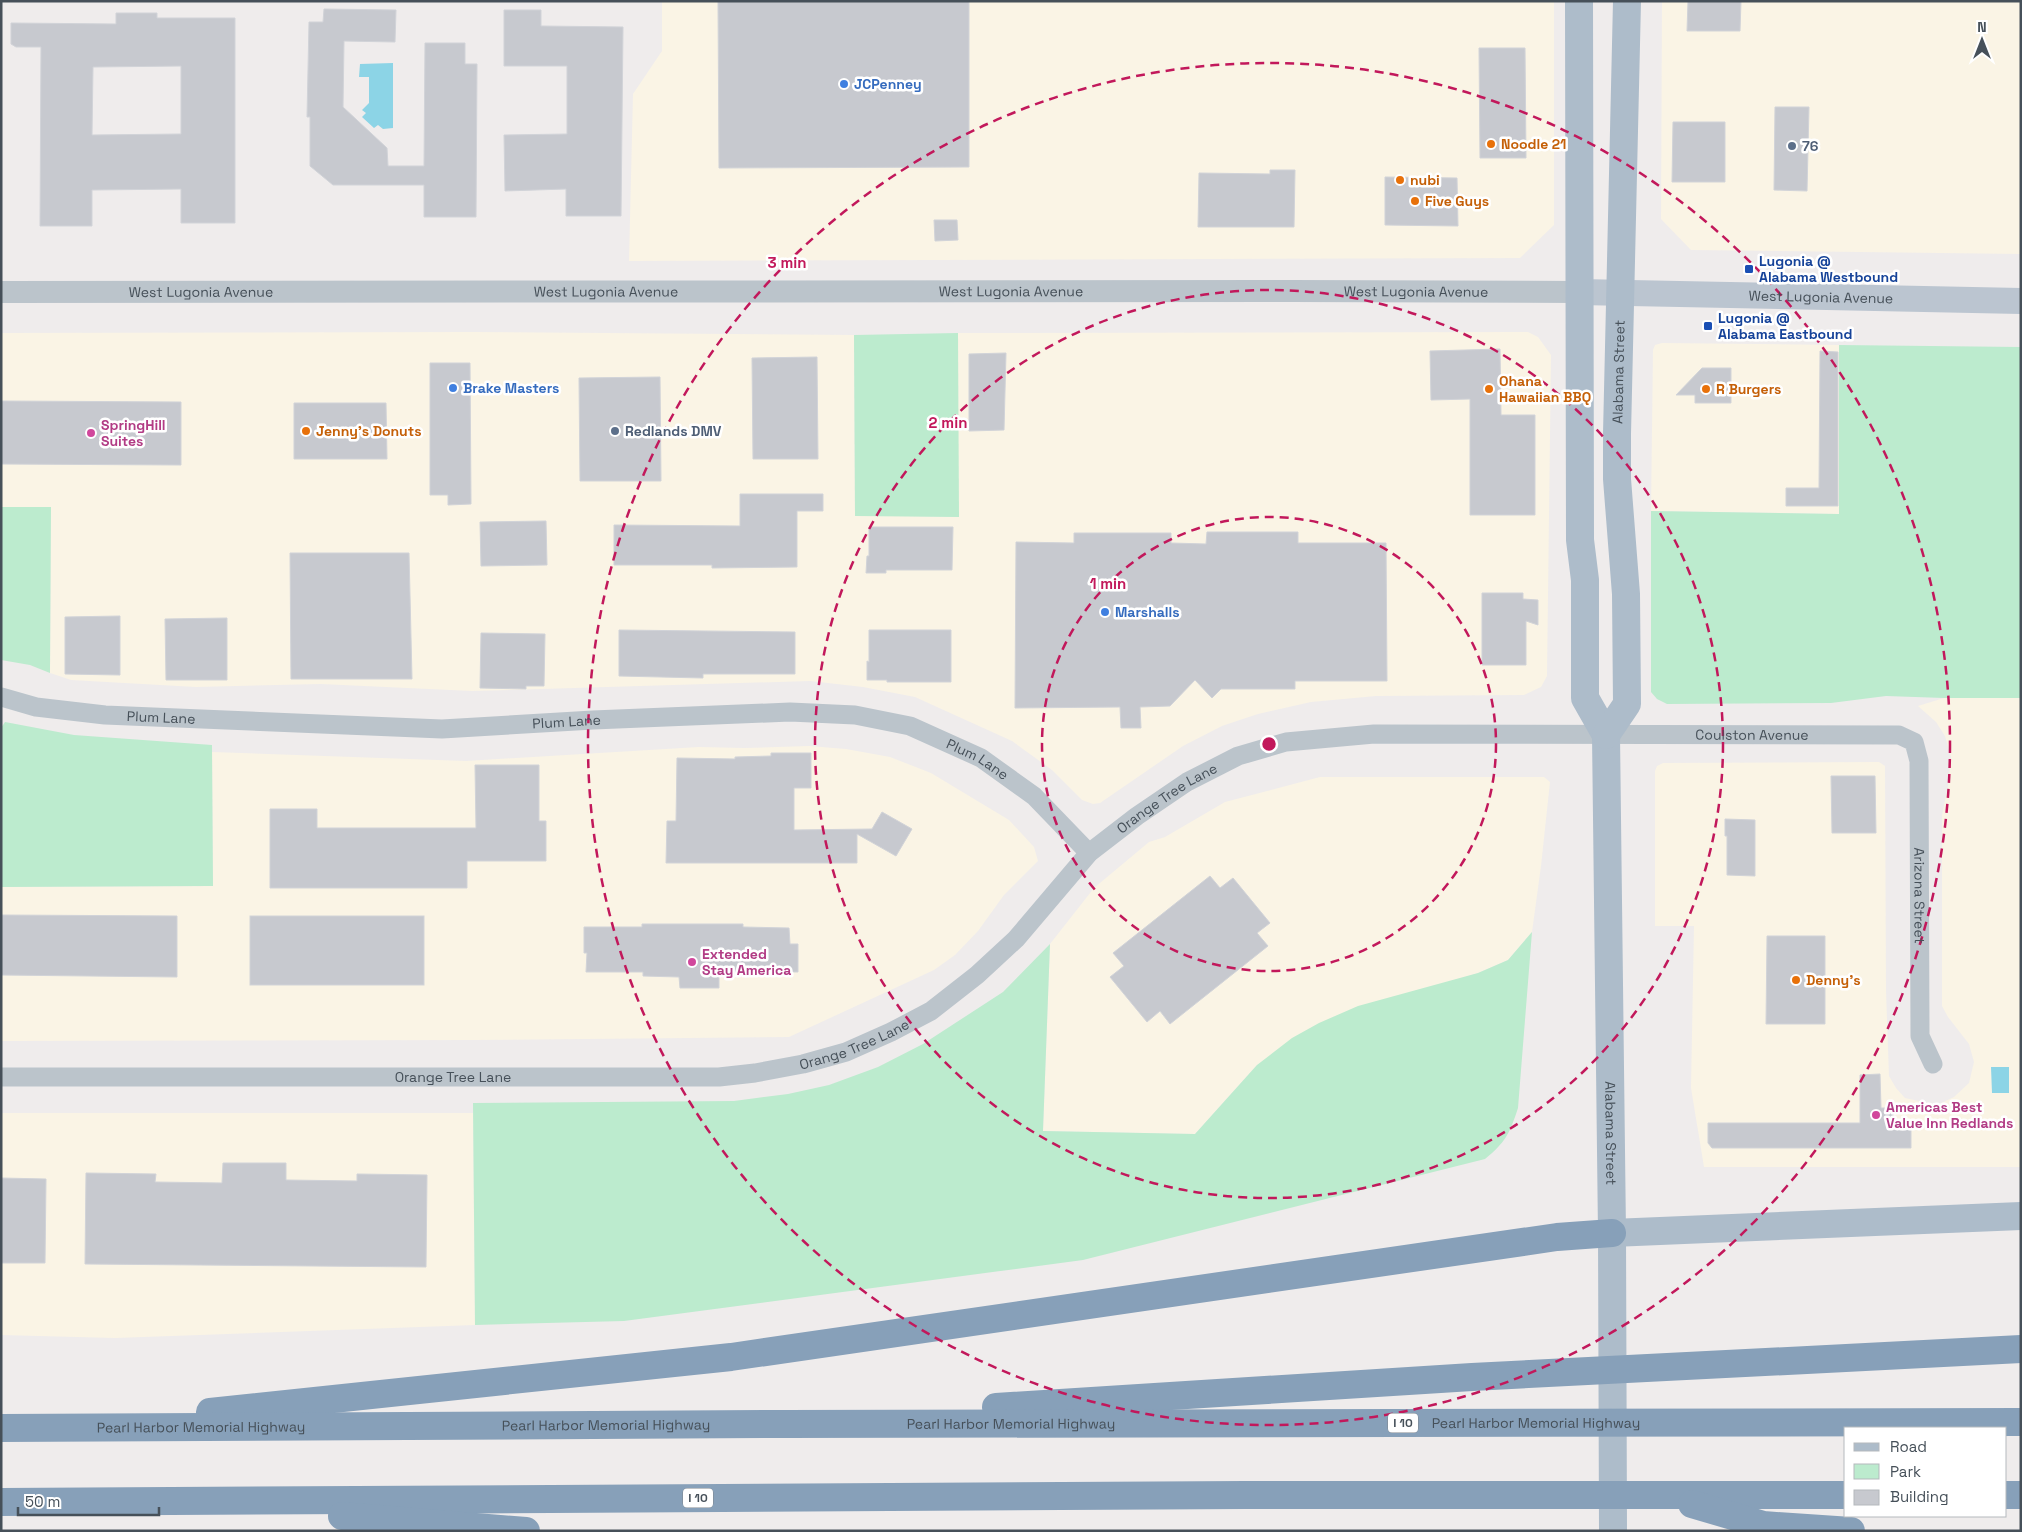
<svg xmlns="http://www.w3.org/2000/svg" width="2022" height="1532" font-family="'Space Grotesk',sans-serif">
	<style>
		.commercial { fill: #faf4e5 }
		.green { fill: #bcebce }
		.water { fill: #8cd4e6 }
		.building { fill: #c7c9cf; stroke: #d1d3d8; fill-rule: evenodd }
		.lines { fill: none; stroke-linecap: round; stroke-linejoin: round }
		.minor { stroke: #bbc4cb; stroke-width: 19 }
		.tertiary { stroke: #bbc4cb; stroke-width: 22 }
		.secondary { stroke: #bbc5d0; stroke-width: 26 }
		.primary { stroke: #adbcca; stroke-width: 28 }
		.motorway { stroke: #87a0b9; stroke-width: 28 }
		.ring { fill: none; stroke: #c2185b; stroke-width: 2.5; stroke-dasharray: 9 6 }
		.shop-dot { fill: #3f7fe0; stroke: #fff; stroke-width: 2 }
		.food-dot { fill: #e8710a; stroke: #fff; stroke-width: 2 }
		.service-dot { fill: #5c6f8a; stroke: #fff; stroke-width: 2 }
		.transit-dot { fill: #1a4fb4; stroke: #fff; stroke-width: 2 }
		.hotel-dot { fill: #d1479c; stroke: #fff; stroke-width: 2 }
		.labels { text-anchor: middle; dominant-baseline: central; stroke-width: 5; stroke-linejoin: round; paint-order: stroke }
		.shield { fill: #fff; stroke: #7e848b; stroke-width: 1 }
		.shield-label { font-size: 12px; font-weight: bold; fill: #465059 }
		.shop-label { font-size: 14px; font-weight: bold; fill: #366cbe; stroke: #fff; text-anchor: start }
		.food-label { font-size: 14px; font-weight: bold; fill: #c56008; stroke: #fff; text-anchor: start }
		.service-label { font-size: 14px; font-weight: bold; fill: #4e5e75; stroke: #fff; text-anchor: start }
		.transit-label { font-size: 14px; font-weight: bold; fill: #164399; stroke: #fff; text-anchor: start }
		.street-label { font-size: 14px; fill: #465059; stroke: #fff }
		.hotel-label { font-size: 14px; font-weight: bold; fill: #b23c85; stroke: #fff; text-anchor: start }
		.centre { fill: #c2185b; stroke: #fff; stroke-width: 2.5 }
		.ring-label { font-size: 15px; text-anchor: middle; font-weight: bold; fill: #c2185b; stroke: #fff; stroke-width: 5; stroke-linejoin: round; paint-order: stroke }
	</style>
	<rect width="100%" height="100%" fill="#efecec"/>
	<g class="commercial">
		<polygon points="662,1 1554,1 1554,225 1520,258 629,261 633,94 662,51"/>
		<polygon points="1662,1 2021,1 2021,254 1691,250 1661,219"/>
		<polygon points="472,332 854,335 855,515 958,517 958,333 1528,332 1538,337 1551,355 1547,676 1541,687 1524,695 1376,696 1311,702 1258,714 1222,726 1183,746 1100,803 1093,804 1082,800 1052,770 1012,741 915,697 863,687 810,681 472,691 321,684 196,687 71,680 50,673 51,507 1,507 1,333"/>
		<polygon points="1662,343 1839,345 1839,514 1651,511 1653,350 1655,345"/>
		<polygon points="1944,698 2021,698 2021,1167 1704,1167 1691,1088 1694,926 1655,926 1655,771 1657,766 1663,763 1879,762 1885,766 1886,991 1889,1076 1896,1088 1905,1098 1937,1105 1954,1097 1969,1083 1974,1062 1969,1044 1948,1017 1942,1006 1942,815 1948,786 1951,757 1945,736 1936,722 1918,706"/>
		<polygon points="809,746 846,749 890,757 931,773 1009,820 1034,847 1038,861 1004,895 978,931 955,955 934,970 789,1037 471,1040 1,1041 1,887 213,886 212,752 466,761 699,747 744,748"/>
		<polygon points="1320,777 1544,777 1550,782 1541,866 1532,932 1508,960 1478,973 1450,982 1257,1065 1195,1134 1043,1131 1050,944 1094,888 1149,842 1165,837 1225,802"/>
		<polygon points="1,1113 473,1113 475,1325 115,1338 1,1335"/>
	</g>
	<g class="green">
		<polygon points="958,333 959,517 855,516 854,335"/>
		<polygon points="1839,345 2021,347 2021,698 1944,698 1886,696 1831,703 1667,704 1657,699 1651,692 1651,511 1839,514"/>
		<polygon points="1,507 51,507 50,673 30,665 1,660"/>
		<polygon points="5,722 74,735 212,745 213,886 1,887 1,728"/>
		<path d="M 1532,932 L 1518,1108 C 1510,1133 1505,1143 1485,1159 L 1083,1260 L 624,1321 L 475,1325 L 473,1103 L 734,1101 L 788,1094 L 829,1085 L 878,1067 L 923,1044 L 1003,992 L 1050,944 L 1043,1131 L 1195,1134 L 1257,1065 L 1292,1038 L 1319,1023 L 1358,1006 L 1478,973 L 1508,960 Z"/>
	</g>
	<g class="water">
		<polygon points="393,63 393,128 383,129 378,125 374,128 362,117 366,113 362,110 369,103 369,77 359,77 360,64"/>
		<polygon points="1991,1067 2009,1067 2009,1093 1992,1093"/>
	</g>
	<g class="building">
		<polygon points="718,1 969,1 969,167 719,168"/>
		<polygon points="1688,1 1741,1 1740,31 1687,31"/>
		<polygon points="324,9 396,10 395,42 344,41 343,107 387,148 388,166 424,166 425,43 465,43 465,64 477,64 476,217 424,217 424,185 333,185 310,166 310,117 307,117 309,22 323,22"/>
		<polygon points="504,10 541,10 541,26 623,27 621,216 566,216 566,189 505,191 504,135 567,134 567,66 504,66"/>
		<path d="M 116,13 L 157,13 L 157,18 L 235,18 L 235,223 L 181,223 L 181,189 L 92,190 L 92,226 L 40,226 L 41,47 L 16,47 L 11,44 L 11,23 L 116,24 ZM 181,66 L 181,134 L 92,135 L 93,67 Z"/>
		<polygon points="1479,48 1525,48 1526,158 1480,158"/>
		<polygon points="1775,107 1809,107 1807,191 1774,190"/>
		<polygon points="1673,122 1725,122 1725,182 1672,182"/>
		<polygon points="1270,170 1295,170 1294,227 1198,227 1199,173 1270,174"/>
		<polygon points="1385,177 1457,178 1458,226 1385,225"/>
		<polygon points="934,220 957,220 958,240 935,241"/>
		<polygon points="1500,349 1501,415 1535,415 1535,515 1470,515 1470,399 1431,400 1430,351"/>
		<polygon points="1820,351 1838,352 1838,506 1786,506 1786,488 1819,488"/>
		<polygon points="1006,353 1004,430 969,431 969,354"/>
		<polygon points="817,357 818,459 753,459 752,358"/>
		<polygon points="430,363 470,363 471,504 448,505 448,495 430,495"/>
		<polygon points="1702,368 1731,368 1731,403 1695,403 1695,395 1676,395"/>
		<polygon points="660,377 661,481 580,481 579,378"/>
		<polygon points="1,401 181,402 181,465 1,464"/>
		<polygon points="294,403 386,403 387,459 294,459"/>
		<polygon points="740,494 823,494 823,511 797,511 797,567 712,568 712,565 614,565 614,525 740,526"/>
		<polygon points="546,521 547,565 481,566 480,522"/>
		<polygon points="869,527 953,527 952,570 886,570 886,573 866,573 867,556 869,556"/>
		<polygon points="1207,532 1298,532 1298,543 1386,543 1387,681 1295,681 1295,689 1221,689 1212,698 1195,680 1170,706 1140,707 1141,728 1121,728 1120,707 1015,708 1016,542 1074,543 1074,533 1171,533 1171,543 1206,544"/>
		<polygon points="290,553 409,553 412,679 291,679"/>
		<polygon points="1482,593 1523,593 1523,599 1538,600 1538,625 1526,621 1526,665 1482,665"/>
		<polygon points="120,616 120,675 65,674 65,617"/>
		<polygon points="227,618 227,680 166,680 165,619"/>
		<polygon points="619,630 795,632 795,674 703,674 703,678 619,676"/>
		<polygon points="869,630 951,630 951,682 887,682 887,680 867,680 867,661 869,662"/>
		<polygon points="481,633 545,634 544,686 526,686 526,689 480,688"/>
		<polygon points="771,753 811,753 811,788 794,788 794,830 872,829 882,812 912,829 896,856 857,834 857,863 666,863 667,821 676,821 677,758 735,759 735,757 771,756"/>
		<polygon points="475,765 539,765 539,821 546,821 546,861 467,861 467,888 270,888 270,809 317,809 317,828 476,828"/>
		<polygon points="1831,776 1875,776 1876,833 1832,833"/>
		<polygon points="1725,819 1755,820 1755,876 1727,875 1727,836 1725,836"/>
		<polygon points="1210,876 1220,888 1233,878 1270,923 1257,933 1268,946 1170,1024 1160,1011 1147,1022 1110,977 1124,966 1113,953"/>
		<polygon points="1,915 177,916 177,977 1,975"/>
		<rect x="250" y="916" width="174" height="69"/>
		<polygon points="642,924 743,924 743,927 789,928 790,944 798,944 798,972 743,972 743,975 719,976 719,988 680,988 679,977 643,976 643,972 586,972 587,953 584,953 584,927 642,927"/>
		<polygon points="1767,936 1825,936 1825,1024 1766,1024"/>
		<polygon points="1880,1074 1881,1108 1893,1108 1893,1123 1907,1123 1911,1129 1911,1148 1712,1148 1708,1143 1708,1123 1860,1123 1860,1075"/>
		<polygon points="223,1163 286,1163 286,1180 357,1181 357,1174 427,1175 426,1267 85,1264 86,1173 156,1174 155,1182 222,1183"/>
		<polygon points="1,1178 46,1179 45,1263 1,1263"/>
	</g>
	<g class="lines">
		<g class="minor">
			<path id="s1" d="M 1,697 L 36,707 L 105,715 L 442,729 L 593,720 L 790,712 L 855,715 L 910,726 L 981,758 L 1034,796 L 1089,853"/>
			<path id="s2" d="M 1,1077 L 719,1077 L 755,1073 L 803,1064 L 846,1052 L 891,1032 L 931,1011 L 977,975 L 1016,939 L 1089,853 L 1137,816 L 1187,782 L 1238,756 L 1286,742 L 1374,734 L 1899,735 L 1914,742 L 1919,761 L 1920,1036 L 1933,1064"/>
		</g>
		<path class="tertiary" id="s3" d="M 1,292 L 1291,291 L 1579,292"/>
		<path class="secondary" id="s4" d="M 1579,292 L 2021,301"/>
		<g class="primary">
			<path id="s5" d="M 1579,1 L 1580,540 L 1585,580 L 1585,698 L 1606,735 L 1612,1233 L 1613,1531"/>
			<path id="s6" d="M 1606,735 L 1627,704 L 1626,594 L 1617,479 L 1617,434 L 1627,1"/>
			<polyline points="1612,1233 2021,1216"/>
		</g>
		<g class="motorway">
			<polyline points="996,1407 1472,1377 2021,1349"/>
			<polyline points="210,1412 731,1357 1557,1237 1612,1233"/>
			<path id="s7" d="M 1,1428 L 786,1424 L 2021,1422"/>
			<polyline points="2006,1495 2021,1495"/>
			<polyline points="1,1502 1245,1495 1846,1495"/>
			<polyline points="1692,1504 1763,1525 1851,1531"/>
			<polyline points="342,1516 526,1531"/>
		</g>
	</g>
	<g class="ring">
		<circle cx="1269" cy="744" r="227"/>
		<circle cx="1269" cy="744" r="454"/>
		<circle cx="1269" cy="744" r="681"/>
	</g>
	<g class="shop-dot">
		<circle cx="844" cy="84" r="5"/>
		<circle cx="453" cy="388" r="5"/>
		<circle cx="1105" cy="612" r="5"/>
	</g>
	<g class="food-dot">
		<circle cx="1491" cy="144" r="5"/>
		<circle cx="1400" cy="180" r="5"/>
		<circle cx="1415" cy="201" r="5"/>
		<circle cx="1489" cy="389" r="5"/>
		<circle cx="1706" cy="389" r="5"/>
		<circle cx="306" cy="431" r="5"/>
		<circle cx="1796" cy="980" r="5"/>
	</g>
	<g class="service-dot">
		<circle cx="1792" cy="146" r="5"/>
		<circle cx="615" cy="431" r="5"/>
	</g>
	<g class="transit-dot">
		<rect x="1744" y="264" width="10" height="10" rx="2.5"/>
		<rect x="1703" y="321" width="10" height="10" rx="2.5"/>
	</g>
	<g class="hotel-dot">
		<circle cx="91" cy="433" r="5"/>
		<circle cx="692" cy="962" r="5"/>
		<circle cx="1876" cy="1115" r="5"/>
	</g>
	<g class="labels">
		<g class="shield">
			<rect x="1388" y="1413.5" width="30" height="19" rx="4"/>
			<rect x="683" y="1488.5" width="30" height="19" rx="4"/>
		</g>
		<g class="shield-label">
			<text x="1403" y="1423">I 10</text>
			<text x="698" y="1498">I 10</text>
		</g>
		<g class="shop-label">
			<text x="854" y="84">JCPenney</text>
			<text x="463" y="388">Brake Masters</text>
			<text x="1115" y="612">Marshalls</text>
		</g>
		<g class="food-label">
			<text x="1501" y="144">Noodle 21</text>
			<text x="1410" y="180">nubi</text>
			<text x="1425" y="201">Five Guys</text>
			<text x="1499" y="381">Ohana<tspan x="1499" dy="16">Hawaiian BBQ</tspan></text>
			<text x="1716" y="389">R Burgers</text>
			<text x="316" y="431">Jenny's Donuts</text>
			<text x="1806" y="980">Denny's</text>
		</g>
		<g class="service-label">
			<text x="1802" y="146">76</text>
			<text x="625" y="431">Redlands DMV</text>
		</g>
		<g class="transit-label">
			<text x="1759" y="261">Lugonia @<tspan x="1759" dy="16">Alabama Westbound</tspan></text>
			<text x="1718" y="318">Lugonia @<tspan x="1718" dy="16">Alabama Eastbound</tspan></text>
		</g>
		<g class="street-label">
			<text stroke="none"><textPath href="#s3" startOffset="605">West Lugonia Avenue</textPath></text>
			<text stroke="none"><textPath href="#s3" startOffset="1010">West Lugonia Avenue</textPath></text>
			<text stroke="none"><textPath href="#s3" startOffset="200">West Lugonia Avenue</textPath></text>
			<text stroke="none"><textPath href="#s3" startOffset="1415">West Lugonia Avenue</textPath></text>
			<text stroke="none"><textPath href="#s4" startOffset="242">West Lugonia Avenue</textPath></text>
			<text stroke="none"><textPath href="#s6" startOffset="370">Alabama Street</textPath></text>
			<text stroke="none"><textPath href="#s1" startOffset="162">Plum Lane</textPath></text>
			<text stroke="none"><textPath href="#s1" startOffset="568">Plum Lane</textPath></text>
			<text stroke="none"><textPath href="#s2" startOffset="1861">Coulston Avenue</textPath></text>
			<text stroke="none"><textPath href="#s1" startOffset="988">Plum Lane</textPath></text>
			<text stroke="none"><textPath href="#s2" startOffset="1262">Orange Tree Lane</textPath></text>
			<text stroke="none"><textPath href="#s2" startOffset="2179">Arizona Street</textPath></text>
			<text stroke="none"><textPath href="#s2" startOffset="858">Orange Tree Lane</textPath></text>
			<text stroke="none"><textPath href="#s2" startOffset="452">Orange Tree Lane</textPath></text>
			<text stroke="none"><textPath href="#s5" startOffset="1138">Alabama Street</textPath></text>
			<text stroke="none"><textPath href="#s7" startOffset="1535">Pearl Harbor Memorial Highway</textPath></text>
			<text stroke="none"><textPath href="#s7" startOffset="1010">Pearl Harbor Memorial Highway</textPath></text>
			<text stroke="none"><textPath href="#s7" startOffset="605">Pearl Harbor Memorial Highway</textPath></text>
			<text stroke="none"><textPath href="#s7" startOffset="200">Pearl Harbor Memorial Highway</textPath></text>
		</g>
		<g class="hotel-label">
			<text x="101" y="425">SpringHill<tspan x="101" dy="16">Suites</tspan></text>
			<text x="702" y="954">Extended<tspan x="702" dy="16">Stay America</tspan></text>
			<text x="1886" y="1107">Americas Best<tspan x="1886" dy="16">Value Inn Redlands</tspan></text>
		</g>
	</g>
	<circle cx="1269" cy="744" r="8" class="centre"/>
	<g class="ring-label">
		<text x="787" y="268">3 min</text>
		<text x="948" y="428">2 min</text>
		<text x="1108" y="589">1 min</text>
	</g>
	<rect width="2022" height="1532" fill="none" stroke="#465059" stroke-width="5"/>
	<rect x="1844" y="1427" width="162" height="90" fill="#ffffff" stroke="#b5b9bd"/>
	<rect x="1854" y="1443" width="25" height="8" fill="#adbcca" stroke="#b5b9bd"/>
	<text x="1890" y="1452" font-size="15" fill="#465059">Road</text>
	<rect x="1854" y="1464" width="25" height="15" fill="#bcebce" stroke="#b5b9bd"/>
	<text x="1890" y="1477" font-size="15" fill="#465059">Park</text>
	<rect x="1854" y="1490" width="25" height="15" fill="#c7c9cf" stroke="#b5b9bd"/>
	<text x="1890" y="1502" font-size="15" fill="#465059">Building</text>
	<g transform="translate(1982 40)" stroke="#ffffff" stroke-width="4" paint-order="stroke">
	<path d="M0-4L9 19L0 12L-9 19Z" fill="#465059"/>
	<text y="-8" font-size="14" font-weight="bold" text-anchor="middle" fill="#465059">N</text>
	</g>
	<path d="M18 1507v8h141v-8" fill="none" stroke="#465059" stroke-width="2.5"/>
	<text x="25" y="1507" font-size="15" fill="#465059" stroke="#ffffff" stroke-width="4" paint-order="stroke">50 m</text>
</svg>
